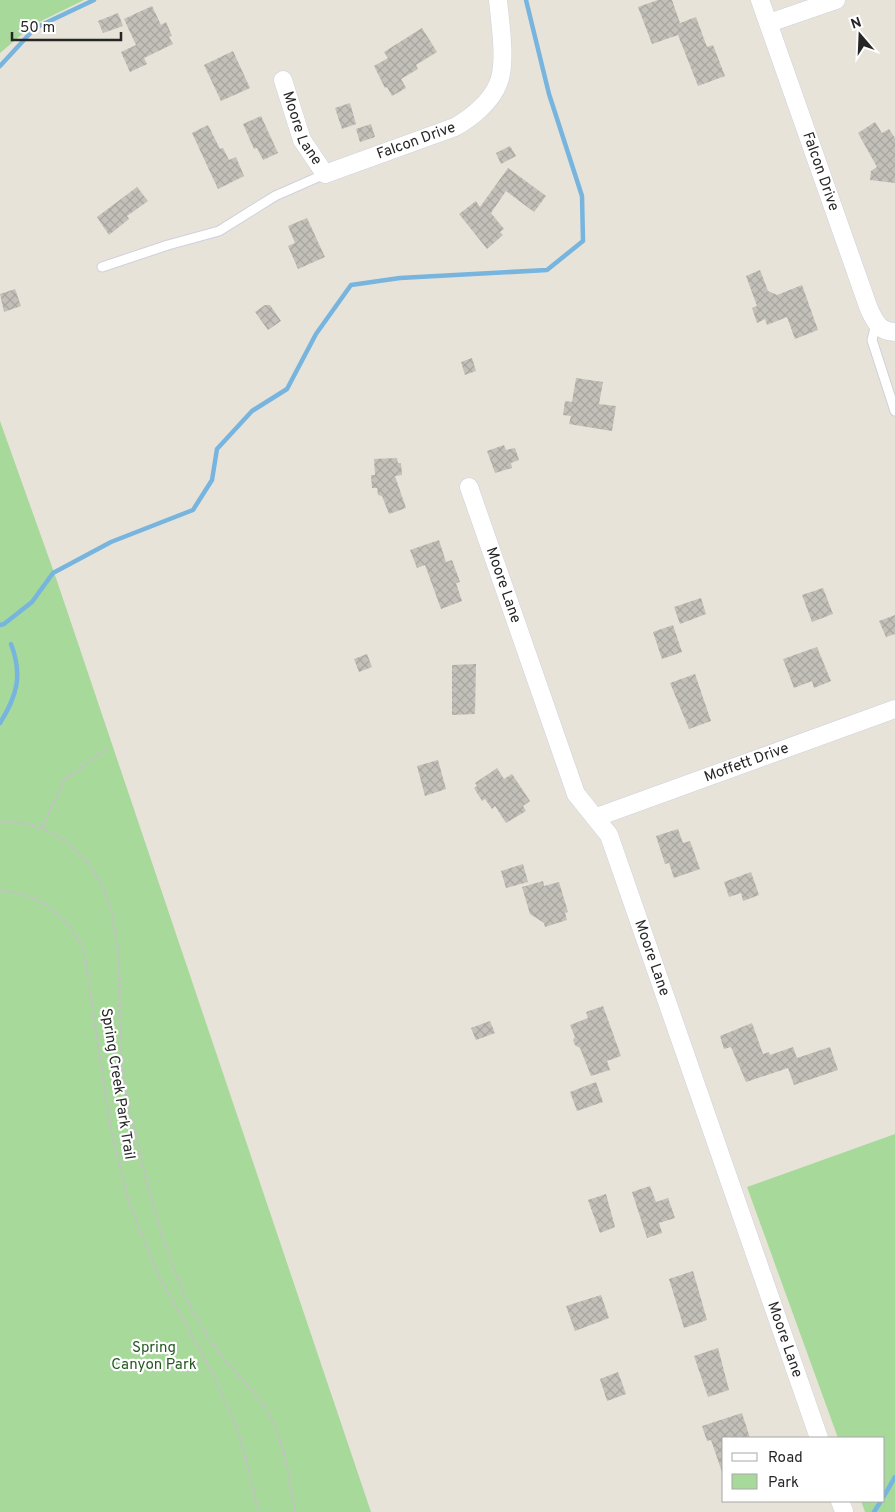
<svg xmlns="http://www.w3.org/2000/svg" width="895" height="1512" font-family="Overpass,sans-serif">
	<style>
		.green { fill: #a7d99b }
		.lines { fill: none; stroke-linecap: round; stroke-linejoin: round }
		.stream { stroke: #77b5df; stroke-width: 4.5 }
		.building { fill: url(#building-cross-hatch) }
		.lane-casing { stroke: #cfd0de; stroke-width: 11 }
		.street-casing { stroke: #cfd0de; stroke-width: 19 }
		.path { stroke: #c2c2c2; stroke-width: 2.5; stroke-dasharray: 4 2.5; stroke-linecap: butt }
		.lane { stroke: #fff; stroke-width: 9 }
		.street { stroke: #fff; stroke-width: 18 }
		.labels { text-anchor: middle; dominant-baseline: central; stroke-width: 4.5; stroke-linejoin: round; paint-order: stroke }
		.street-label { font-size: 15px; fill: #262626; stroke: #fff }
		.park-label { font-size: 15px; fill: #245921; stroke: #fff }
	</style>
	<defs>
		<pattern id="building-cross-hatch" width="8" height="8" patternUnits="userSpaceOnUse" patternTransform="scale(1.25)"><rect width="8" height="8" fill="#c3c0b9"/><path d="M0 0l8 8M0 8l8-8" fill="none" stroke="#a7a59f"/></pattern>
	</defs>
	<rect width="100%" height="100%" fill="#e8e3d9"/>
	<g class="green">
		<polygon points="0,0 84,0 33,25 0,53"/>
		<polygon points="0,421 56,578 371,1512 0,1512"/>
		<polygon points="895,1134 895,1512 865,1512 861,1501 884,1501 884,1438 838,1438 747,1187"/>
	</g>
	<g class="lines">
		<g class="stream">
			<polyline points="0,66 35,28 94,0"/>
			<polyline points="0,625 4,624 32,602 53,573 111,542 193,510 212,480 217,449 252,411 287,389 316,334 351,285 400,278 547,270 583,241 582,196 549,94 526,0"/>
			<path d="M 0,723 C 17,696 23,675 11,644"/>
			<polyline points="884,1496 895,1477"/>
			<polyline points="874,1512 881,1501"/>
		</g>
	</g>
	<g class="building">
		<polygon points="658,0 672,0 680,23 696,17 707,47 713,45 725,76 698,86 678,35 652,44 638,7"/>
		<polygon points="152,6 161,25 166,22 172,36 169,37 173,44 144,58 147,64 130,72 121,52 136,45 124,19"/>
		<polygon points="118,13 123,26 103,33 98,21"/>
		<polygon points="422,28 437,52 416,65 418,69 401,79 406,88 392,96 387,87 385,88 374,66 388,58 384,52"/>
		<polygon points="233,51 250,88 221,101 204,65"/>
		<polygon points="350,103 356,124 342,129 335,108"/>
		<polygon points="261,116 278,153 263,160 257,148 254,149 243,124"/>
		<polygon points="875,122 882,133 889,129 895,138 895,183 870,180 871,171 877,167 858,133"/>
		<polygon points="371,124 375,137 360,142 356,129"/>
		<polygon points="208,125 220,149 223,148 229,160 236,157 244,176 218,189 192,133"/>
		<polygon points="510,146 516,156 501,164 496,153"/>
		<polygon points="508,168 546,196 534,212 506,191 491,213 504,229 500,232 503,235 487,249 459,214 476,201 480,207"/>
		<polygon points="137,187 148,201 127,216 129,219 109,235 97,217"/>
		<polygon points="307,218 325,257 298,269 288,246 295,243 288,226"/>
		<polygon points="760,270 768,291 777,295 802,285 818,330 795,339 787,317 767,325 765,319 757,323 752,308 757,306 746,276"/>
		<polygon points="15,289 21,306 4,312 0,294"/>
		<polygon points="265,305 270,305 281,321 268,330 255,312"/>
		<polygon points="472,358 476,371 465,375 461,362"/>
		<polygon points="576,378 603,382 599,404 616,406 612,431 569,424 571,416 563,415 565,401 572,402"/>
		<polygon points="504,445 506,450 515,448 519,460 511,463 512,468 495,473 487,451"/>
		<polygon points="397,458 398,463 401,463 402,475 395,476 406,508 389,514 382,496 378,495 377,488 372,488 371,475 375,475 374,459"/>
		<polygon points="439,540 446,562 452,560 460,582 456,583 462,601 441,609 425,565 417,568 410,550"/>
		<polygon points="823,588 833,614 812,622 802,595"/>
		<polygon points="701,598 706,614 680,624 674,607"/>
		<polygon points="895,615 895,634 886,637 879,621"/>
		<polygon points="673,625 682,652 662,659 653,632"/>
		<polygon points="817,647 831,681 814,688 812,681 794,688 783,659"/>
		<polygon points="367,654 372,667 359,672 354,659"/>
		<polygon points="476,664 475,714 452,715 452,665"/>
		<polygon points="695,674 711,721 689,729 670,683"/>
		<polygon points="438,760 446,789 425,796 417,766"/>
		<polygon points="497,768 504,779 512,774 530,801 523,806 526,811 506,823 495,806 492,809 485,799 482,801 474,788 477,786 475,783"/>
		<polygon points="678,829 683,843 690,841 700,869 674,878 669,863 665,864 656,836"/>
		<polygon points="523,864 528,882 506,888 501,871"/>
		<polygon points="751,872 759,895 743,901 741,893 729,897 724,882"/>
		<polygon points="543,881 544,886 559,882 568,912 565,913 567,920 545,927 544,923 530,914 522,887"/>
		<polygon points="603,1006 621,1056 607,1061 610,1070 591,1076 580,1048 575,1045 573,1040 575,1037 570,1025 588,1018 586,1012"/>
		<polygon points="490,1021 495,1033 476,1040 471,1028"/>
		<polygon points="752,1023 763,1054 769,1052 770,1055 793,1047 797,1058 830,1047 838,1070 794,1085 788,1068 746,1082 731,1047 724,1049 720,1036"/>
		<polygon points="596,1082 603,1102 577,1111 570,1092"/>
		<polygon points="650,1186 656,1202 668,1198 675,1218 659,1223 662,1233 647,1238 632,1192"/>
		<polygon points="606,1194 615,1227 600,1233 588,1200"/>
		<polygon points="693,1271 707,1320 684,1328 669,1279"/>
		<polygon points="601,1295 609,1318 575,1331 566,1306"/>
		<polygon points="718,1348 729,1390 708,1397 694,1356"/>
		<polygon points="618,1372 626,1394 607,1401 600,1379"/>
		<polygon points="742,1413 750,1438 724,1438 724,1471 722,1472 711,1440 707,1441 702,1426"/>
	</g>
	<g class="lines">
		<defs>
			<g id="lane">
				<polyline points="102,267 168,245 219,231 275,196 325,174"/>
				<polyline points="876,324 872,340 895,411"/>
			</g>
			<g id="street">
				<path id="s1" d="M 760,0 L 869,309 C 875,322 880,332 895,332"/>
				<polyline points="769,23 836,0"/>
				<path id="s2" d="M 283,80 L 302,140 L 325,174 L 455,127 C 471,118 491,102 498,84 C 507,64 500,22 498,0"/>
				<path id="s3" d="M 469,487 L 576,794 L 609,835 L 819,1438"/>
				<path id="s4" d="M 597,817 L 895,709"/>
				<polyline points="840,1501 844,1511"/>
			</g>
		</defs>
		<use href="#lane" class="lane-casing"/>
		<use href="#street" class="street-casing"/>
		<g class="path">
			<path d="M 0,822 C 44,818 84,848 102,886 C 127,939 116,1005 122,1061 C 125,1093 133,1123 140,1154 C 155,1213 170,1274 202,1327 C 219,1356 244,1380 265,1407 C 285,1442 288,1473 295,1512"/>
			<polyline points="42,827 65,779 108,748"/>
			<path d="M 0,891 C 39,892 69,917 84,952 L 111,1130 L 129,1203 L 157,1272 L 212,1372 L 234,1421 L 244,1451 L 258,1512"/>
		</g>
		<use href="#lane" class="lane"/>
		<use href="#street" class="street"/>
	</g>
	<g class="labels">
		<g class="street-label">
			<text stroke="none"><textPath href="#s2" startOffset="52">Moore Lane</textPath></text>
			<text stroke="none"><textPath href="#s2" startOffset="201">Falcon Drive</textPath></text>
			<text stroke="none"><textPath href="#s1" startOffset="182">Falcon Drive</textPath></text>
			<text stroke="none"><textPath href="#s3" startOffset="104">Moore Lane</textPath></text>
			<text stroke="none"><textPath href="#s4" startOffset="159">Moffett Drive</textPath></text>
			<text stroke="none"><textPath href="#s3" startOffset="508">Moore Lane</textPath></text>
			<text transform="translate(117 1084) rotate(81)">Spring Creek Park Trail</text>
			<text stroke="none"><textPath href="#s3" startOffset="912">Moore Lane</textPath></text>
		</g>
		<g class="park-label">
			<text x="154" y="1348">Spring<tspan x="154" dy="17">Canyon Park</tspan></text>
		</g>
	</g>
	<rect x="722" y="1437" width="162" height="65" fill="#ffffff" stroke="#a8a8a8"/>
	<rect x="732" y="1453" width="25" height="8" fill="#ffffff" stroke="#a8a8a8"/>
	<text x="768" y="1462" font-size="15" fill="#262626">Road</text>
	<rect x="732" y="1474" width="25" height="15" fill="#a7d99b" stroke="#a8a8a8"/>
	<text x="768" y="1487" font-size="15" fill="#262626">Park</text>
	<g transform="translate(860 35) rotate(341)" stroke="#ffffff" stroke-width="4" paint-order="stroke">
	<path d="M0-4L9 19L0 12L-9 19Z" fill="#262626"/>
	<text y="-8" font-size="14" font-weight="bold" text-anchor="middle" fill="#262626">N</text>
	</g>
	<path d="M12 32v8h109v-8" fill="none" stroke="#262626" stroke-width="2.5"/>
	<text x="20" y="32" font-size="15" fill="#262626" stroke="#ffffff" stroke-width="4" paint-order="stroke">50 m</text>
</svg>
